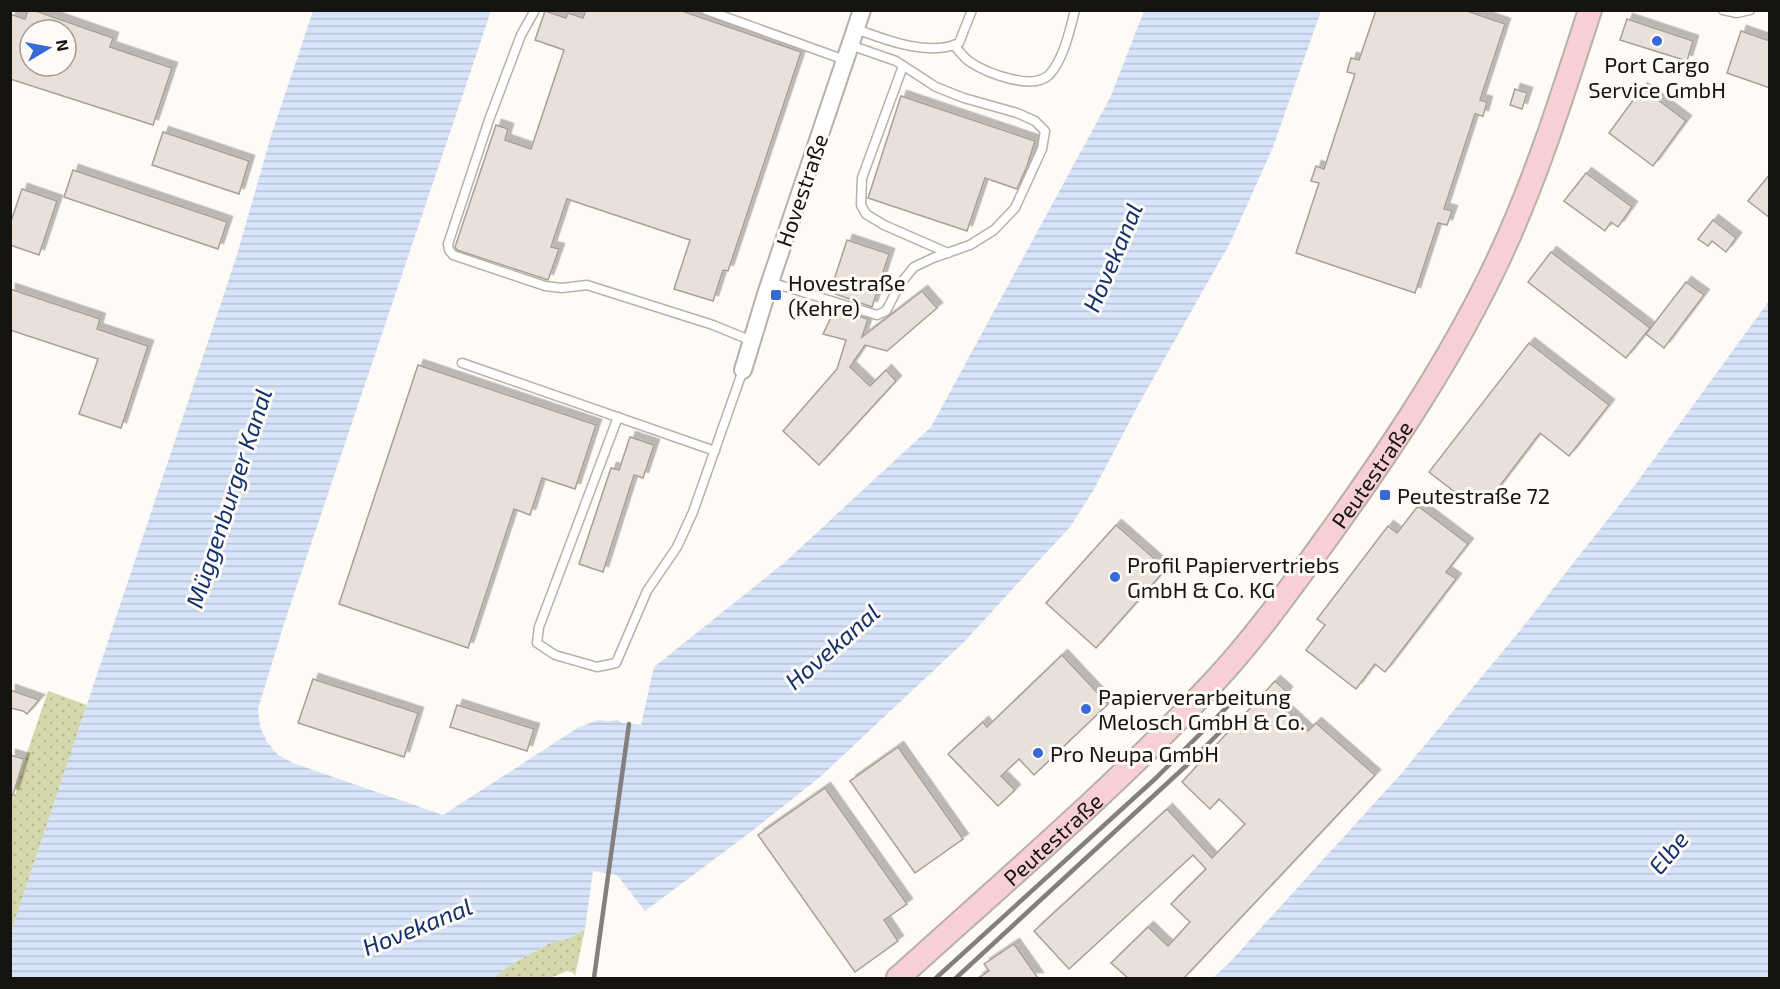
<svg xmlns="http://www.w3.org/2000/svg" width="1780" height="989" font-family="'Exo 2',sans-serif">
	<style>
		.grass { fill: url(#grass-dots) }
		.water { fill: url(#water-rules) }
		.building { fill: #e8e0d9; stroke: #a7a098; stroke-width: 1.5; fill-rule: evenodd; filter: url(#shadow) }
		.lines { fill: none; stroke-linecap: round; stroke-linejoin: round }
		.lane-casing { stroke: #b7b1a9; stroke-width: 11 }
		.street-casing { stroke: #b7b1a9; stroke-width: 20 }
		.secondary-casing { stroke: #b7b1a9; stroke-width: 26 }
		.lane { stroke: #fff; stroke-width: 8 }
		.street { stroke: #fff; stroke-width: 16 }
		.secondary { stroke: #f7cfd4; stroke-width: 22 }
		.rail { stroke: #827f7c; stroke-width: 4.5 }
		.poi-dot { fill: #3769d8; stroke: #fefaf5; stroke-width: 2 }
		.labels { text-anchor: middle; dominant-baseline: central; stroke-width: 6; stroke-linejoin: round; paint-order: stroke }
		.poi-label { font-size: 22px; fill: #161411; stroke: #fefaf5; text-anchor: start }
		.street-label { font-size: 22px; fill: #161411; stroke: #fefaf5 }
		.water-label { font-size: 24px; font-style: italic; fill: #11316c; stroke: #fefaf5 }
	</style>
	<defs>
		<pattern id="grass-dots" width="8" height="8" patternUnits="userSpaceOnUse" patternTransform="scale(1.5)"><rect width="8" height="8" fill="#d5d8ac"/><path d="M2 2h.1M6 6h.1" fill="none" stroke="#b6b893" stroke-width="1.8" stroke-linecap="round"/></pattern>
		<pattern id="water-rules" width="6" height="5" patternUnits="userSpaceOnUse" patternTransform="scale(1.5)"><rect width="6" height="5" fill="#d6e3f8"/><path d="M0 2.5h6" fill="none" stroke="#b7c2d4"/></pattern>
		<filter id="shadow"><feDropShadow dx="5.5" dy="-5.5" stdDeviation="0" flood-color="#0004"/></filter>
	</defs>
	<rect width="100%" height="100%" fill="#fefaf5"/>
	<g class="grass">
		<polygon points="48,691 87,705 11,932 11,794 15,795 17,789 15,788"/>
		<polygon points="585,929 575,976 573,973 567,971 550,978 494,978 508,966 550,943 570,938"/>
	</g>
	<g class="water">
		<polygon points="313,11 491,11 284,624 258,709 260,727 267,742 278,755 293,763 443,815 579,727 599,720 609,721 618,720 622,723 641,725 654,667 784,563 931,427 1110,98 1144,11 1321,11 1273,147 1230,243 1141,400 1093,491 1070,527 963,643 820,777 752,831 645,911 617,875 593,871 585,929 570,938 550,943 508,966 494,978 11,978 11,932 237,255 271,136"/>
		<polygon points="1769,301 1769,978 1213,978 1229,963 1400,775 1518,633 1635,485"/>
	</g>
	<g class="building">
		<path d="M 28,10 L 33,10 L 113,38 L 110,47 L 172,68 L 153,125 L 10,79 L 10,14 L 25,19 ZM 30,30 L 66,30 L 66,66 L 30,66 Z"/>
		<polygon points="586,10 679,10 801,52 728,271 723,270 713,301 674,289 690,240 567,199 551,247 559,249 548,280 457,250 455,247 496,125 508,129 505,140 531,149 564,50 535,40 545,11 566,18 568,13 583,18"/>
		<polygon points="1376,10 1464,10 1505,24 1480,100 1487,102 1483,116 1475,114 1444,209 1452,211 1447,225 1438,223 1415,293 1296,253 1319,183 1311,181 1316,166 1324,169 1355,74 1347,72 1351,58 1359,60"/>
		<polygon points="1627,19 1693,41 1687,61 1620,40"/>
		<polygon points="1741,31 1770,41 1770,88 1727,73"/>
		<polygon points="1642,88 1686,121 1653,166 1609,133"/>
		<polygon points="1515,89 1527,93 1522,109 1510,105"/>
		<polygon points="901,96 1035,141 1027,166 1017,189 985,178 967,231 868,198"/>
		<polygon points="163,132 249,161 239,194 152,165"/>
		<polygon points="73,170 227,222 218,249 64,197"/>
		<polygon points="1586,173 1632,207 1618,227 1611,222 1605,231 1564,201"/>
		<polygon points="1770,174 1770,218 1748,201"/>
		<polygon points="22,189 57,201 39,255 10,245 10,224"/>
		<polygon points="1713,220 1736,238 1726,252 1712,241 1708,246 1698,239"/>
		<polygon points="847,240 889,254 872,307 830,292"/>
		<polygon points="1551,252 1650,328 1626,358 1528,282"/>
		<polygon points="1686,282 1704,295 1664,348 1646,334"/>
		<polygon points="10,289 100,319 97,329 148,346 121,428 79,414 98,359 10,330"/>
		<polygon points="922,291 937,308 887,351 865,345 850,367 870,386 886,370 896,381 819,465 783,431 837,369 846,340 823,334 835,309 868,319 862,337"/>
		<polygon points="1529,343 1609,405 1569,456 1540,433 1489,500 1478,492 1469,503 1429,472"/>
		<polygon points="418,365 596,425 575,489 542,478 530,515 514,509 468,648 339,604"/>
		<polygon points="630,437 654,445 643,478 634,475 603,572 579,564 611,468 619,470"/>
		<polygon points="1418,506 1468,544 1446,572 1456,579 1385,672 1375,664 1356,689 1306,650 1325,625 1317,619 1388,526 1397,533"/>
		<polygon points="1116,525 1166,569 1096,648 1046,603"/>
		<polygon points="1062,655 1108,704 1034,775 1019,759 1001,776 1015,790 998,806 948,754 983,722 987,727"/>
		<polygon points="313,679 418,713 404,757 298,723"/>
		<polygon points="1275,681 1287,692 1279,704 1308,731 1316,723 1375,775 1184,978 1128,978 1111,963 1148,927 1168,946 1190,922 1171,904 1206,869 1193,855 1069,969 1034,931 1167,809 1212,858 1245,824 1219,799 1210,809 1182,782"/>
		<polygon points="10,690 39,700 27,714 23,711 10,708"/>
		<polygon points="457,705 534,729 527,751 450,727"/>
		<polygon points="898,747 963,839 915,873 850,781"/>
		<polygon points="10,755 24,759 13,795 10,794"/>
		<polygon points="825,788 907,904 884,920 898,941 855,972 758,835"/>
		<polygon points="1014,944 1038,978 978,978 989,971 984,964"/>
	</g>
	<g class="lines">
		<defs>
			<g id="lane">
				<polyline points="535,10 521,35 489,120 448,244 449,250 453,255 545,286 562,288 587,285 713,325 752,341"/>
				<polyline points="706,10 845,60"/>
				<polyline points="1723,10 1737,13 1750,10"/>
				<path d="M 856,29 C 886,40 929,57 959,43 L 972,10"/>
				<path d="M 954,45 C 959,51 964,58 970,62 C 987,73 1032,91 1049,75 C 1063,61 1070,30 1075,10"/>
				<polyline points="903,66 862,178 861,205 866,214 884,225 948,253"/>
				<polyline points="770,282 877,315 886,311 900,284 914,267 933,258 970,245 994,230 1015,208 1042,149 1045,131 1035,121 1017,113 964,98 936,87 896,61 850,45"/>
				<polyline points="462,363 715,451"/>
				<polyline points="618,417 539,627 537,643 555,655 597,667 616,663 647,591 677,547 693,512 743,370"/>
			</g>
			<polyline id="street" points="743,370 767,291 862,10"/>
			<g id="secondary">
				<path id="s1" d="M 898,978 C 1004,882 1114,788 1213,683 C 1256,637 1292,586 1329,535 C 1393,446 1454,355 1500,256 C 1537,177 1563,93 1590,10"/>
			</g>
		</defs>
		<use href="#lane" class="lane-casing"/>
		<use href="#street" class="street-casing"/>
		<use href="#secondary" class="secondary-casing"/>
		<use href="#lane" class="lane"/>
		<use href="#street" class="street"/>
		<use href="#secondary" class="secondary"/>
		<g class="rail">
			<polyline points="594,978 629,724"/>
			<polyline points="936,978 1156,778 1234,700"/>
			<polyline points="956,978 1187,765 1225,727"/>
		</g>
	</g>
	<g class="poi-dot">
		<circle cx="1657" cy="41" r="6"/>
		<rect x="770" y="289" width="12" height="12" rx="3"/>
		<rect x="1379" y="489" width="12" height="12" rx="3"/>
		<circle cx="1115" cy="577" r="6"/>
		<circle cx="1086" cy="709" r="6"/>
		<circle cx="1038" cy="753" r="6"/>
	</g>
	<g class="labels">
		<g class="poi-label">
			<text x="1657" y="64" text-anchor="middle">Port Cargo<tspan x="1657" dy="25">Service GmbH</tspan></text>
			<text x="788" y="282">Hovestraße<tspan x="788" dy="25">(Kehre)</tspan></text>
			<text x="1397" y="495">Peutestraße 72</text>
			<text x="1127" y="564">Profil Papiervertriebs<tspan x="1127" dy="25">GmbH &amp; Co. KG</tspan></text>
			<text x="1098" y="696">Papierverarbeitung<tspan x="1098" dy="25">Melosch GmbH &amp; Co.</tspan></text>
			<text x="1050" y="753">Pro Neupa GmbH</text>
		</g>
		<g class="street-label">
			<text transform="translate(801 190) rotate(-71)">Hovestraße</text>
			<text stroke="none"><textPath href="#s1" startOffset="694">Peutestraße</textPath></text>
			<text stroke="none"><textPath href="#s1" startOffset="208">Peutestraße</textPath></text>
		</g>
		<g class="water-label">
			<text transform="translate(1112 257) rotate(-67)">Hovekanal</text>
			<text transform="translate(228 498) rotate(-72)">Müggenburger Kanal</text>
			<text transform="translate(832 646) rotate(-41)">Hovekanal</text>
			<text transform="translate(1668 852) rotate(-51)">Elbe</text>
			<text transform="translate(417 926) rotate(-22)">Hovekanal</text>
		</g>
	</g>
	<rect width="1780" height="989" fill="none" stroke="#161411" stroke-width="24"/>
	<g transform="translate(48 48) rotate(80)"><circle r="28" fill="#fefaf5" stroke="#a19e9a" stroke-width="1.5"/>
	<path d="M0-4.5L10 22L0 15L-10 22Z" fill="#3769d8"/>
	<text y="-9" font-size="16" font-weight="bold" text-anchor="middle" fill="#161411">N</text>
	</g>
</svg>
